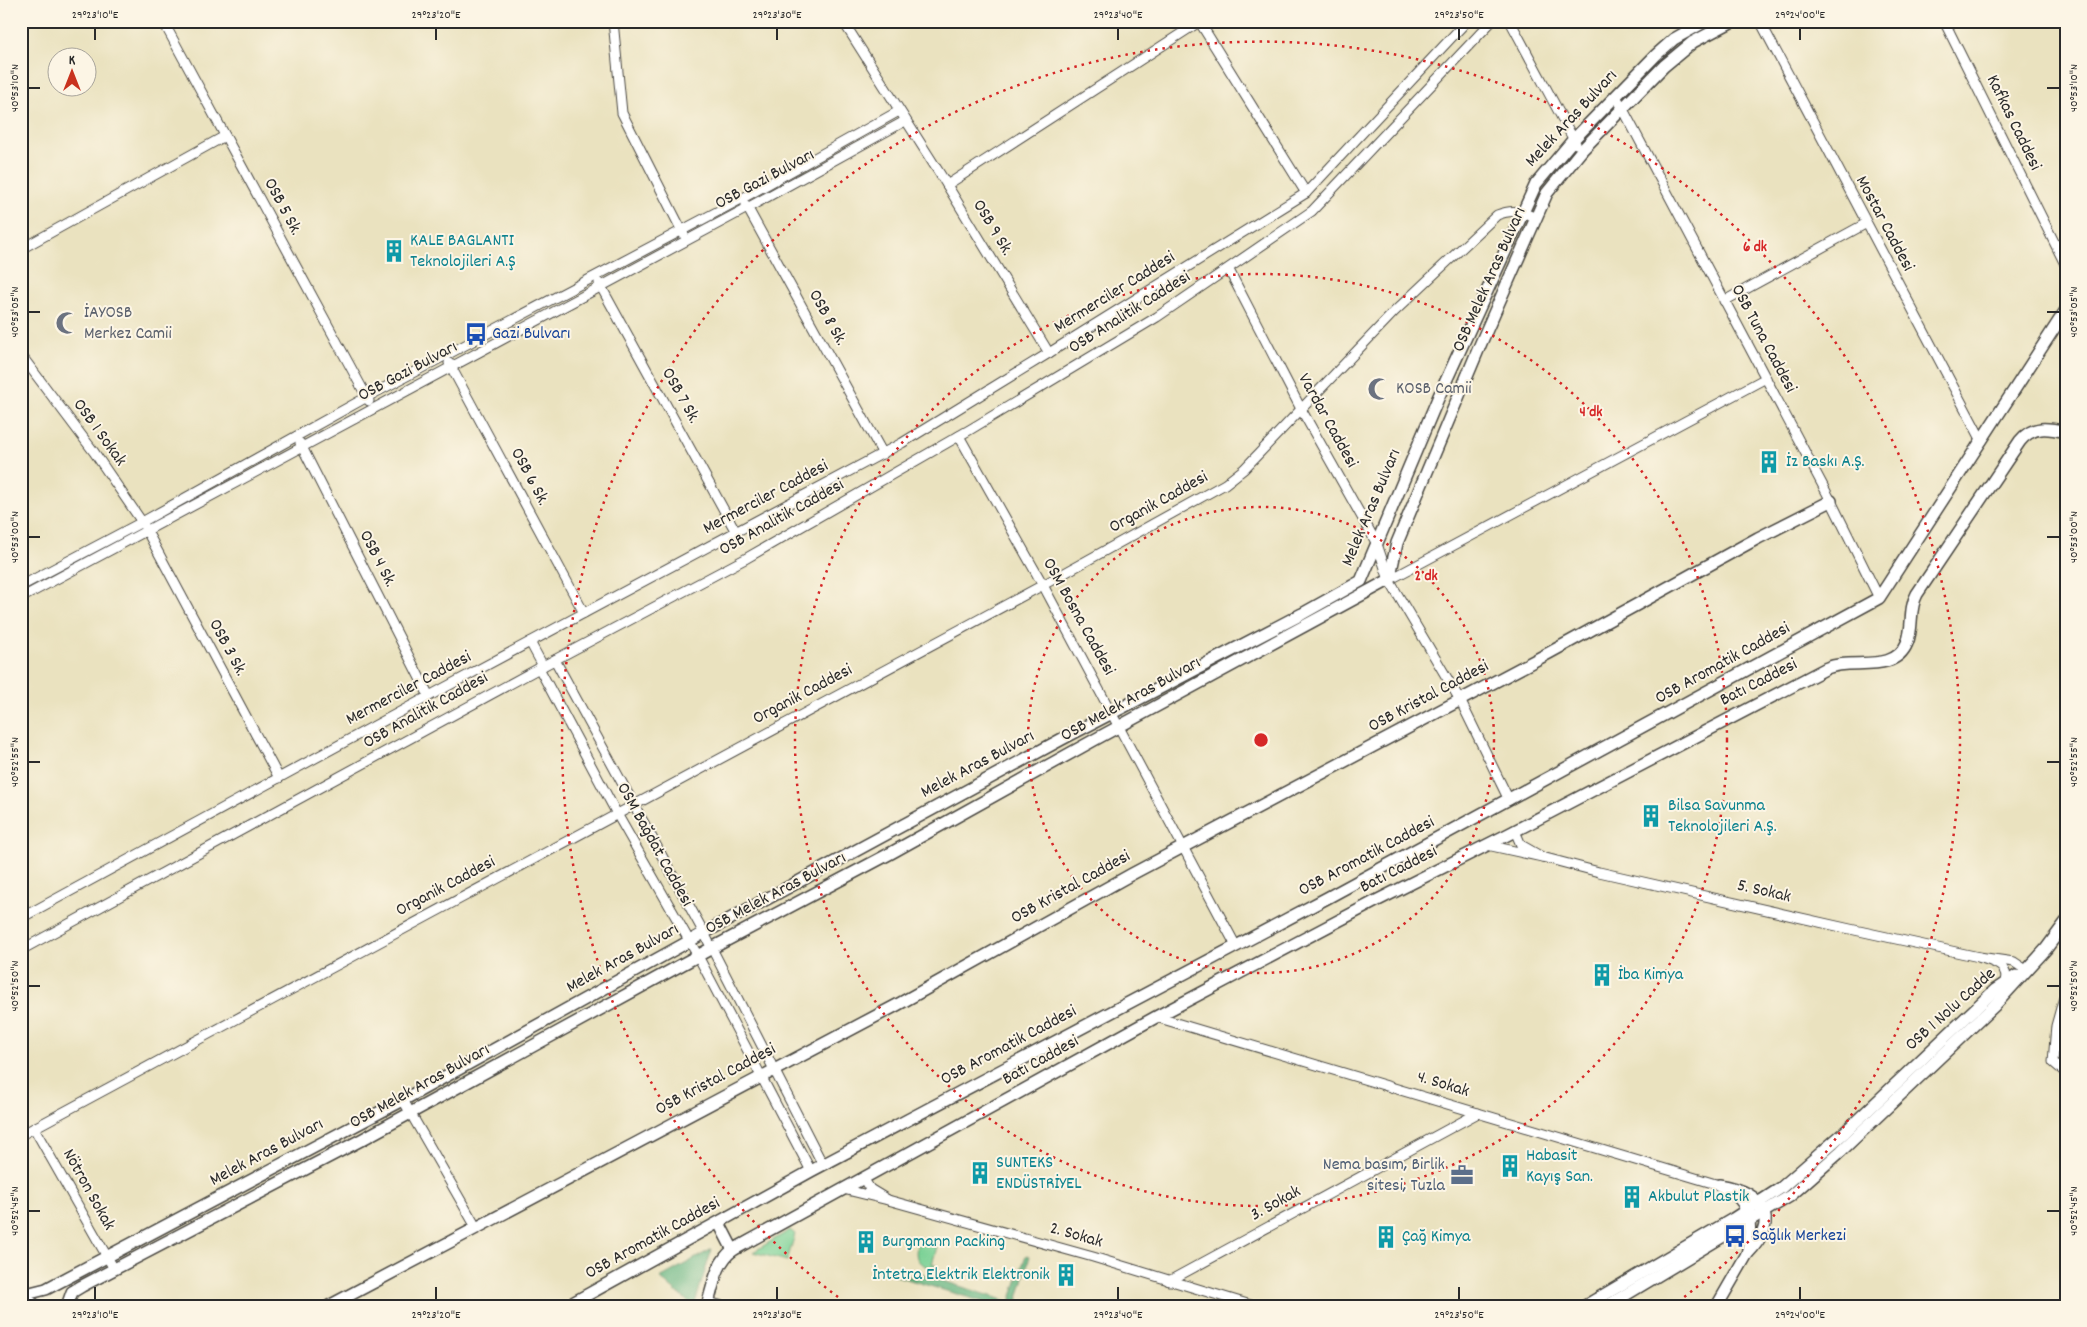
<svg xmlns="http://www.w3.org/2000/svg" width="2087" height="1327" font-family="Dekko,sans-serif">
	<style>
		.green { fill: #7bd296; stroke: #537e60 }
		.forest { fill: #64b47f; stroke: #487055 }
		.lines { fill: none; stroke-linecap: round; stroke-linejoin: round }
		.minor-casing { stroke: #484641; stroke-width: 11 }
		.tertiary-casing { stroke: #484641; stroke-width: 14 }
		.primary-casing { stroke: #484641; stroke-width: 18 }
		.minor { stroke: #fff; stroke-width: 9 }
		.tertiary { stroke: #fff; stroke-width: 11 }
		.primary { stroke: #fff; stroke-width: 15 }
		.ticks { fill: none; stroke: #2b2b2b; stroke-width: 2 }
		.ring { fill: none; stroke: #d62828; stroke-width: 2.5; stroke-dasharray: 2.5 5 }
		.labels { text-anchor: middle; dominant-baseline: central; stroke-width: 4; stroke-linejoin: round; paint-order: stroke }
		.street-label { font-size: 18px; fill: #2b2b2b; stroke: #fcf5e5 }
		.culture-label { font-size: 18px; fill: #0d838f; stroke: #fcf5e5; text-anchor: start }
		.worship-label { font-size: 18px; fill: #5b616d; stroke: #fcf5e5; text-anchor: start }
		.transit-label { font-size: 18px; fill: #164399; stroke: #fcf5e5; text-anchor: start }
		.service-label { font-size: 18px; fill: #4e5e75; stroke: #fcf5e5; text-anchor: end }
		.centre { fill: #d62828; stroke: #fcf5e5; stroke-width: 2.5 }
		.ring-label { font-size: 15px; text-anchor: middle; font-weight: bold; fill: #d62828; stroke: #fcf5e5; stroke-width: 4; stroke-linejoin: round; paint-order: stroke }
		.neatline { fill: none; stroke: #2b2b2b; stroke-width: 2 }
		.ticks-label { font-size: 12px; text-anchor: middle; fill: #2b2b2b }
	</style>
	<rect width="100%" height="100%" fill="#fcf5e5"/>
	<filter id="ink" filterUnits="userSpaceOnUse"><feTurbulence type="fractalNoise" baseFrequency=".02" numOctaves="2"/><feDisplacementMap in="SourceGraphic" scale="10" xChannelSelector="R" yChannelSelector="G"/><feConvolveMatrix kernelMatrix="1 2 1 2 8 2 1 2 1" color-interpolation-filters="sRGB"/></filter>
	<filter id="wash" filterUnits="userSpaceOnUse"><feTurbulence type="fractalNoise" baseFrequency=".0096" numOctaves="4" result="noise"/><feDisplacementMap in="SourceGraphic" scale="20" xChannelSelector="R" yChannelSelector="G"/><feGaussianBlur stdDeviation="1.12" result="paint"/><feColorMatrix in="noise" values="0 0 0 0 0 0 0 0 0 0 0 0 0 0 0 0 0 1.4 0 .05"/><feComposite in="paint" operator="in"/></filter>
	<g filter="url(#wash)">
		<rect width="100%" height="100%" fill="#eae2bf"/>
		<g class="green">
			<polygon points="790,1230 795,1234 787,1261 753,1252"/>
			<path d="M 918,1241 L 937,1247 L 932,1264 L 937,1266 L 936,1269 C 918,1265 913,1260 918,1241 Z"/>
		</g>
		<g class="forest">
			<polygon points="712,1249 694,1306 693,1306 660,1278"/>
			<polygon points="1026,1255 1030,1256 1016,1306 997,1306 893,1275 894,1272 916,1278 918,1273 1010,1302"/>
		</g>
	</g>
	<g filter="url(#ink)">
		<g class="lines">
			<defs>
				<g id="minor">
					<polyline points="163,21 369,401"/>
					<polyline points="613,21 622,113 684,235"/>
					<polyline points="843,21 947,185 1049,353"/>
					<polyline points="1199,21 1306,193"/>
					<polyline points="1510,21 1576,144"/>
					<polyline points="1760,21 1982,441"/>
					<polyline points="1944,21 2066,266"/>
					<polyline points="21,25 27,21"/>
					<polyline points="1616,96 1831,501 1879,598"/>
					<polyline points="947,185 1199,22"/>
					<polyline points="746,205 883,454"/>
					<polyline points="21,249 225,136"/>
					<polyline points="1229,270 1301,409 1377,544 1389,580 1460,700 1509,800"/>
					<polyline points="599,283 736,532"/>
					<polyline points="1724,301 1865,224"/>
					<polyline points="21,355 94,452 142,522 279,778"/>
					<polyline points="449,363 584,613"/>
					<polyline points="959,436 1043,585 1236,946"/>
					<polyline points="300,443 429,696"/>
					<polyline points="1389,580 1766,378"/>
					<polyline points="21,586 142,522 367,397 743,198 899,111"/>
					<polyline points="21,598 749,207 905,121"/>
					<polyline points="530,642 543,666"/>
					<polyline points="555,660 704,933 823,1165"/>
					<polyline points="539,668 617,814 698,956 811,1171"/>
					<polyline points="1487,845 1542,857 1521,845 1515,831"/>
					<polyline points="1542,857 1599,872 1850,929 1979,957"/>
					<polyline points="21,918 444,688 902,443 1049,353 1306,193 1467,21"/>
					<polyline points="21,950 543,666 745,559 971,429 1157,317 1312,211 1492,21"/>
					<path d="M 2005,982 C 2010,965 1992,962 1979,957 L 2014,962 L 2026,970"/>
					<polyline points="2066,990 2056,1026 2053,1062 2066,1073"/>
					<polyline points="1156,1017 1719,1185"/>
					<polyline points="403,1100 476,1227"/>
					<polyline points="34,1128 114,1269"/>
					<path d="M 21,1135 L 1043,585 L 1225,484 L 1244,469 L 1395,311 L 1497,215 C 1512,209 1522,211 1536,218"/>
					<polyline points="843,1189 888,1200 870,1189 863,1178"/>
					<polyline points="888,1200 1093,1257 1254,1306"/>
					<polyline points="1169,1281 1478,1113"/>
					<polyline points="708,1302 723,1306"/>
				</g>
				<g id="tertiary">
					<path d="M 1719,1185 C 1763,1192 1782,1219 1747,1254 C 1751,1238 1752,1211 1739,1198 C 1733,1192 1726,1189 1719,1185 Z"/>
					<polyline points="719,1223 733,1250"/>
					<polyline points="21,1293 30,1293 46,1289 403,1100 704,933 1062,739 1302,614 1361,581 1439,396 1536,184 1573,140 1656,55 1674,39 1706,21"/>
					<polyline points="67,1306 72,1292 82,1286 361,1140 712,948 891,853 1096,739 1389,580 1397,543 1481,343 1547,193 1582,150 1664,66 1693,42 1733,21"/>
					<polyline points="329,1306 897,1005 1132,874 1549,653 1758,538 1831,501"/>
					<polyline points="567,1306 811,1171 1327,898 1879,598 2066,310"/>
					<path d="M 707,1306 C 713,1287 716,1262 733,1250 L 1156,1017 L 1376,901 L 1505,836 L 1827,668 C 1851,657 1894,675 1907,643 C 1914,627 1908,610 1917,594 L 2020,441 C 2033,425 2048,428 2066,432"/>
					<polyline points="1585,1306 1733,1219 1781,1188 1845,1132 1995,990 2016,976"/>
					<polyline points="1607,1306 1790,1196 1841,1151 1994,1006 2046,949 2066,922"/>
					<polyline points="1717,1306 1747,1254"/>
				</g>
				<polyline id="primary" points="21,1299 33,1306"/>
			</defs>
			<use href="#minor" class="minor-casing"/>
			<use href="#tertiary" class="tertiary-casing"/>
			<use href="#primary" class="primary-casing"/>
			<use href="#minor" class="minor"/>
			<use href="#tertiary" class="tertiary"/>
			<use href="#primary" class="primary"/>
		</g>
	</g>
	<path class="ticks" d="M 95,28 L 95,40M 436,28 L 436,40M 777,28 L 777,40M 1118,28 L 1118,40M 1459,28 L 1459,40M 1800,28 L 1800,40M 28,88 L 40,88M 2047,88 L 2060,88M 28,312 L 40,312M 2047,312 L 2060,312M 28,537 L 40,537M 2047,537 L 2060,537M 28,762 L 40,762M 2047,762 L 2060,762M 28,986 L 40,986M 2047,986 L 2060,986M 28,1211 L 40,1211M 2047,1211 L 2060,1211M 95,1287 L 95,1300M 436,1287 L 436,1300M 777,1287 L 777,1300M 1118,1287 L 1118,1300M 1459,1287 L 1459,1300M 1800,1287 L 1800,1300"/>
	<g class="ring">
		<circle cx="1261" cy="740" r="233"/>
		<circle cx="1261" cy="740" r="466"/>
		<path d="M850 1306A699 699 0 1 1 1672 1306"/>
	</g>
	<defs>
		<symbol id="building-bare" viewBox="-9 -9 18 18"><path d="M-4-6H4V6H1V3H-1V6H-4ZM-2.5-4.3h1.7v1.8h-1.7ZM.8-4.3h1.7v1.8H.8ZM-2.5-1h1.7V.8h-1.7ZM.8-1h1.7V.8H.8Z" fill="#0f9aa8" stroke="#fcf5e5" stroke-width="2.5" paint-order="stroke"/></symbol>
		<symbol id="mosque-bare" viewBox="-9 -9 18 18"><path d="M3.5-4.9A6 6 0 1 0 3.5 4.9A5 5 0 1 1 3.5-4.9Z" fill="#6b7280" stroke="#fcf5e5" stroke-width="2.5" paint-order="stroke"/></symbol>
		<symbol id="bus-bare" viewBox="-9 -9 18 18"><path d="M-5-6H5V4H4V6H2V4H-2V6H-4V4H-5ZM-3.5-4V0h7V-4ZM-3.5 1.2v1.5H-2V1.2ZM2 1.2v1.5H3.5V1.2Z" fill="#1a4fb4" stroke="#fcf5e5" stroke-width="2.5" paint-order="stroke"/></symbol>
		<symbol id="office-bare" viewBox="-9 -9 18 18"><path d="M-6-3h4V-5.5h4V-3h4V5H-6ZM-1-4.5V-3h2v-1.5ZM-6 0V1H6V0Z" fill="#5c6f8a" stroke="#fcf5e5" stroke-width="2.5" paint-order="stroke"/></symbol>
	</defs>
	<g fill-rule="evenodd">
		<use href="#building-bare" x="378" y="235" width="32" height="32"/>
		<use href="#mosque-bare" x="51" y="307" width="32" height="32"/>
		<use href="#bus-bare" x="460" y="318" width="32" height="32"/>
		<use href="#mosque-bare" x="1363" y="373" width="32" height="32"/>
		<use href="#building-bare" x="1753" y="446" width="32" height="32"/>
		<use href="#building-bare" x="1635" y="800" width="32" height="32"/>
		<use href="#building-bare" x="1586" y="959" width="32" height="32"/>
		<use href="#building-bare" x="1494" y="1150" width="32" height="32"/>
		<use href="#building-bare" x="964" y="1157" width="32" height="32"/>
		<use href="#office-bare" x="1446" y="1159" width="32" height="32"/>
		<use href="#building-bare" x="1616" y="1181" width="32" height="32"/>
		<use href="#bus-bare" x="1719" y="1220" width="32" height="32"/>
		<use href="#building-bare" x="1370" y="1221" width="32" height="32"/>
		<use href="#building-bare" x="850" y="1226" width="32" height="32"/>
		<use href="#building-bare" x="1050" y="1259" width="32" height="32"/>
	</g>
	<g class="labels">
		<g class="street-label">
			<text transform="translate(1572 119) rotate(-47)">Melek Aras Bulvarı</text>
			<text transform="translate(2013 123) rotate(64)">Kafkas Caddesi</text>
			<text transform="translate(765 180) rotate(-28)">OSB Gazi Bulvarı</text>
			<text transform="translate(282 207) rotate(62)">OSB 5 Sk.</text>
			<text transform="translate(1884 224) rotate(62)">Mostar Caddesi</text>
			<text transform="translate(992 228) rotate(59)">OSB 9 Sk.</text>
			<text transform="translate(1490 280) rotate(-66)">OSB Melek Aras Bulvarı</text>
			<text transform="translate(1115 293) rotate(-32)">Mermerciler Caddesi</text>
			<text transform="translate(1130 313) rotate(-32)">OSB Analitik Caddesi</text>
			<text transform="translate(827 318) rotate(61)">OSB 8 Sk.</text>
			<text transform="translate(1763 339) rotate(62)">OSB Tuna Caddesi</text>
			<text transform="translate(408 372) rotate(-28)">OSB Gazi Bulvarı</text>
			<text transform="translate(680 396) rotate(61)">OSB 7 Sk.</text>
			<text transform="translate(1327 421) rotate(61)">Vardar Caddesi</text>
			<text transform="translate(99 433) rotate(54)">OSB 1 Sokak</text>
			<text transform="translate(529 477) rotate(62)">OSB 6 Sk.</text>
			<text transform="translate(766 498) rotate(-28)">Mermerciler Caddesi</text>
			<text transform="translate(1159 503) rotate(-29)">Organik Caddesi</text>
			<text transform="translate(1372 508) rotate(-67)">Melek Aras Bulvarı</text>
			<text transform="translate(782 518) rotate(-29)">OSB Analitik Caddesi</text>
			<text transform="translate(377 559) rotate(63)">OSB 4 Sk.</text>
			<text transform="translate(1078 617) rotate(61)">OSM Bosna Caddesi</text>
			<text transform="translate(227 648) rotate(62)">OSB 3 Sk.</text>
			<text transform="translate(1723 664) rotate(-29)">OSB Aromatik Caddesi</text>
			<text transform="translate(1759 683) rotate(-27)">Batı Caddesi</text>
			<text transform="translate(409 689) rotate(-28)">Mermerciler Caddesi</text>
			<text transform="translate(803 695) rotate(-28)">Organik Caddesi</text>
			<text transform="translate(1429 697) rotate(-28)">OSB Kristal Caddesi</text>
			<text transform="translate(1131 700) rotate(-29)">OSB Melek Aras Bulvarı</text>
			<text transform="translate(426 711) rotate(-29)">OSB Analitik Caddesi</text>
			<text transform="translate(978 765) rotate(-28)">Melek Aras Bulvarı</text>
			<text transform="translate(654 845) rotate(61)">OSM Bağdat Caddesi</text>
			<text transform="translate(1367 857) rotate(-28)">OSB Aromatik Caddesi</text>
			<text transform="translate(1399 870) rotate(-27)">Batı Caddesi</text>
			<text transform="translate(446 887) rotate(-28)">Organik Caddesi</text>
			<text transform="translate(1071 888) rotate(-29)">OSB Kristal Caddesi</text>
			<text transform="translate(1764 892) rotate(13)">5. Sokak</text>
			<text transform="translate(776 894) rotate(-28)">OSB Melek Aras Bulvarı</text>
			<text transform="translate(623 959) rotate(-29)">Melek Aras Bulvarı</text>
			<text transform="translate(1951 1010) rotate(-42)">OSB 1 Nolu Cadde</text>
			<text transform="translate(1009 1046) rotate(-28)">OSB Aromatik Caddesi</text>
			<text transform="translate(1041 1061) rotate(-29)">Batı Caddesi</text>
			<text transform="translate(716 1080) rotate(-28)">OSB Kristal Caddesi</text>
			<text transform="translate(1443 1085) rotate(17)">4. Sokak</text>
			<text transform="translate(420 1087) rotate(-29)">OSB Melek Aras Bulvarı</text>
			<text transform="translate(267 1153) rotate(-28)">Melek Aras Bulvarı</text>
			<text transform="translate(88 1190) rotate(61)">Nötron Sokak</text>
			<text transform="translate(1276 1204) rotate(-29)">3. Sokak</text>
			<text transform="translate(1076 1236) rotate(16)">2. Sokak</text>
			<text transform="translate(653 1239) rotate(-29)">OSB Aromatik Caddesi</text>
		</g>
		<g class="culture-label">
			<text x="410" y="241">KALE BAGLANTI<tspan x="410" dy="21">Teknolojileri A.Ş</tspan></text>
			<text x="1786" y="462">İz Baskı A.Ş.</text>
			<text x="1668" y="806">Bilsa Savunma<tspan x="1668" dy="21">Teknolojileri A.Ş.</tspan></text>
			<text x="1618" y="975">İba Kimya</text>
			<text x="1526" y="1156">Habasit<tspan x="1526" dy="21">Kayış San.</tspan></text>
			<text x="996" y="1163">SUNTEKS<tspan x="996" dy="21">ENDÜSTRİYEL</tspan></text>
			<text x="1648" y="1197">Akbulut Plastik</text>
			<text x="1402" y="1237">Çağ Kimya</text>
			<text x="882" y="1242">Burgmann Packing</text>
			<text x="1050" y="1275" text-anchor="end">İntetra Elektrik Elektronik</text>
		</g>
		<g class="worship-label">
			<text x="84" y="313">İAYOSB<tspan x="84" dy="21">Merkez Camii</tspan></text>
			<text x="1396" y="389">KOSB Camii</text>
		</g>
		<g class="transit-label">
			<text x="492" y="334">Gazi Bulvarı</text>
			<text x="1752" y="1236">Sağlık Merkezi</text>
		</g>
		<g class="service-label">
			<text x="1445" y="1165">Nema basım, Birlik<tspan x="1445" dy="21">sitesi, Tuzla</tspan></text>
		</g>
	</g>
	<circle cx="1261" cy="740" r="8" class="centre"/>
	<g class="ring-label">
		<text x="1755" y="251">6 dk</text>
		<text x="1591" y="416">4 dk</text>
		<text x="1426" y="580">2 dk</text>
	</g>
	<rect width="2087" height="1327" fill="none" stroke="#fcf5e5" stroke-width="55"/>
	<g transform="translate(72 72)"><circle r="24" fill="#fcf5e5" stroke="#a8a49b"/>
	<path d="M0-4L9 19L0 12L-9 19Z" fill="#c8321e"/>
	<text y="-8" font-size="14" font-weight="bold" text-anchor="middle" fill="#2b2b2b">K</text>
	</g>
	<rect x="28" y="28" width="2032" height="1272" class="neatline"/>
	<g class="ticks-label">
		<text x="95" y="18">29°23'10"E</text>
		<text x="436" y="18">29°23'20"E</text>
		<text x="777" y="18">29°23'30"E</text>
		<text x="1118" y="18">29°23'40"E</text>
		<text x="1459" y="18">29°23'50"E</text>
		<text x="1800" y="18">29°24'00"E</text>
		<text transform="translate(14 88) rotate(-90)" y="4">40°53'10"N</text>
		<text transform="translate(2073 88) rotate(-90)" y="4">40°53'10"N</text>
		<text transform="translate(14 312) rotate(-90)" y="4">40°53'05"N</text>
		<text transform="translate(2073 312) rotate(-90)" y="4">40°53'05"N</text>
		<text transform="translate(14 537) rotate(-90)" y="4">40°53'00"N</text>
		<text transform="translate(2073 537) rotate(-90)" y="4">40°53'00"N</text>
		<text transform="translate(14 762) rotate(-90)" y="4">40°52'55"N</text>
		<text transform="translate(2073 762) rotate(-90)" y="4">40°52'55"N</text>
		<text transform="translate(14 986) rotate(-90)" y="4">40°52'50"N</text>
		<text transform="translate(2073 986) rotate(-90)" y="4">40°52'50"N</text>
		<text transform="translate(14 1211) rotate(-90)" y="4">40°52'45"N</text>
		<text transform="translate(2073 1211) rotate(-90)" y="4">40°52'45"N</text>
		<text x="95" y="1318">29°23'10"E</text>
		<text x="436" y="1318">29°23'20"E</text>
		<text x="777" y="1318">29°23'30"E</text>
		<text x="1118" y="1318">29°23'40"E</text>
		<text x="1459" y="1318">29°23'50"E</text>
		<text x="1800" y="1318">29°24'00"E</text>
	</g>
</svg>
